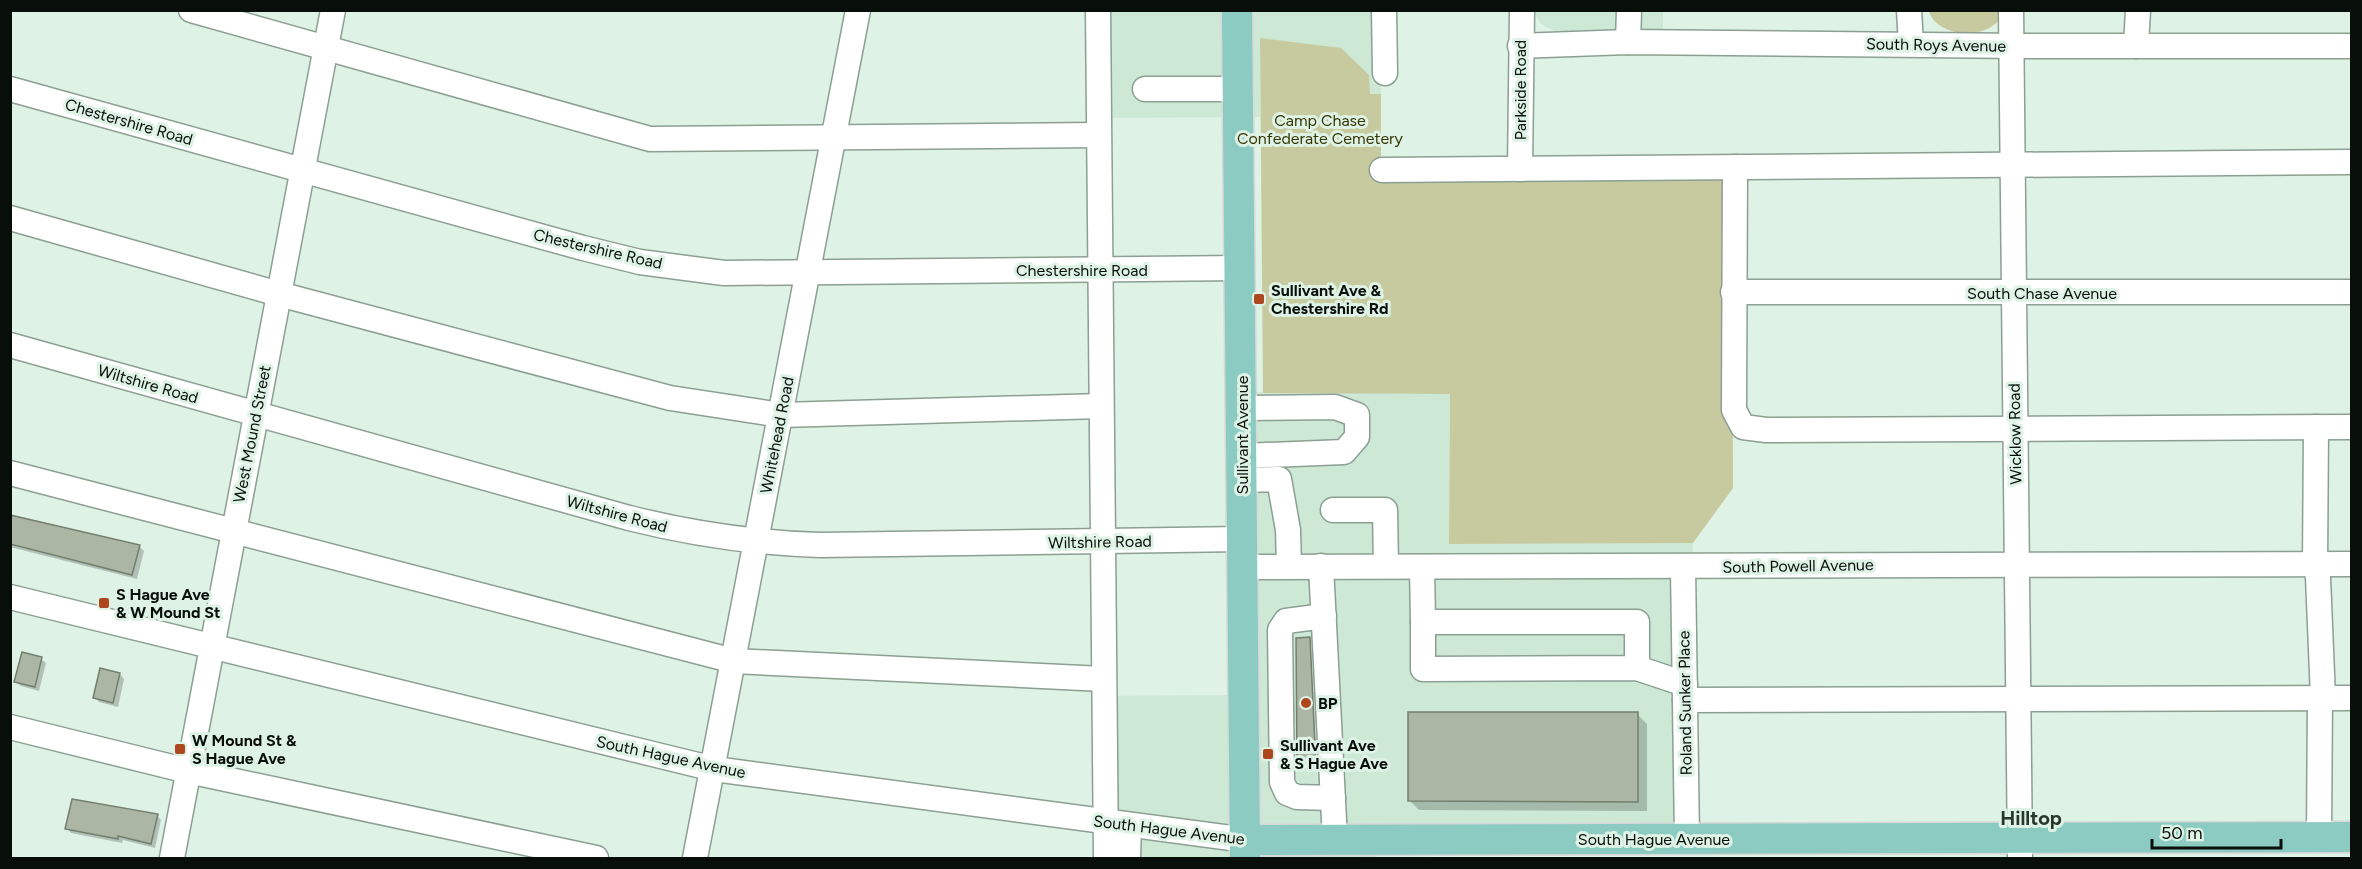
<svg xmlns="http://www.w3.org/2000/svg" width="2362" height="869" font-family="Figtree,sans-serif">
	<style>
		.built { fill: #cde9d6 }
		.green { fill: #c7ca9f }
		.shadow { fill: #0003 }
		.building { fill: #abb6a4; stroke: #747f6e; stroke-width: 1.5 }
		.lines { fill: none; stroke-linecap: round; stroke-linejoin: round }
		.minor-casing { stroke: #8b9f92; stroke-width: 27 }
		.major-casing { stroke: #d7d8d8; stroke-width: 33 }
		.minor { stroke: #fff; stroke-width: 24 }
		.major { stroke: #8ccbc1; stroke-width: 30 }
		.poi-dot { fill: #ad471d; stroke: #def2e5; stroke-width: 2 }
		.labels { text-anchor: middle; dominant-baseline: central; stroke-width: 6; stroke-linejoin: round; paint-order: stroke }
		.street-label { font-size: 16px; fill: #080e0a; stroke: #def2e5 }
		.park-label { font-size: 16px; fill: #363602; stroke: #def2e5 }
		.poi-label { font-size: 16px; font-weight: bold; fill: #080e0a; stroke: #def2e5; text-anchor: start }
		.quarter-label { font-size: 20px; font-weight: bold; fill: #27372d; stroke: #def2e5 }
	</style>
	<rect width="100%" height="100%" fill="#def2e5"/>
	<g class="built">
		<polygon points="1102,11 1379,11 1381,94 1369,94 1260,39 1260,117 1103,118"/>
		<polygon points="1533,11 1663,11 1663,31 1556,32 1541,24"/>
		<polygon points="1231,392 1450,394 1449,544 1693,543 1696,844 1376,845 1376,858 1103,858 1099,696 1236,695"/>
	</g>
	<g class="green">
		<path d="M 1929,11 L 2003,11 C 1996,41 1937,40 1929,11 Z"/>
		<polygon points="1260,38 1341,48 1369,75 1370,94 1381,94 1381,161 1732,163 1733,488 1693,543 1449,544 1450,394 1263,393"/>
	</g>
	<g class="shadow">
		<polygon points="10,514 139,546 144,551 137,579 10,547"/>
		<polygon points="1310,639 1317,769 1300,769 1299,767"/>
		<polygon points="41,659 46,663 39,691 21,686 16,682"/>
		<polygon points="101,670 120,674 124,679 118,707 99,702 95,697"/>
		<polygon points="1637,714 1647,724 1647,811 1419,810 1410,801"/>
		<polygon points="157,816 161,820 155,848 123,840 122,843 71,833 67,828"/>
	</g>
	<g class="building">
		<polygon points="10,515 140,545 132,575 10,544"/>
		<polygon points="1310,637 1316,768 1297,768 1296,638"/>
		<polygon points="22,652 42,657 35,687 14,682"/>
		<polygon points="100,668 120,673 113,703 93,698"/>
		<polygon points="1408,712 1638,712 1638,802 1408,801"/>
		<polygon points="72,799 158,814 151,844 118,836 118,839 65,829"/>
	</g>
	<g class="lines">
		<defs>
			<g id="minor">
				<polyline points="191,10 650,139 1098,135"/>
				<polyline points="1098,10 1106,858"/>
				<polyline points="1384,10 1385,73"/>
				<polyline points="1909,10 1911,44"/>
				<polyline points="2011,10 2020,858"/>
				<polyline points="1628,42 1629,10"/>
				<polyline points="1520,46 1628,42 2023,46 2352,46"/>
				<polyline points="2136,46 2138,10"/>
				<polyline points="10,89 583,248 640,262 724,273 1241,268"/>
				<polyline points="1145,89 1238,89"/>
				<polyline points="1735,167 1734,410 1743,427 1766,430 2352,427"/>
				<polyline points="1520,169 1522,10"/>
				<polyline points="1382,170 2352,162"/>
				<polyline points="10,218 279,294 670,398 781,415 1101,406"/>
				<polyline points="1733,292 2352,292"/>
				<path d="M 10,345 L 629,518 C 693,534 753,543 820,545 L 1243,539"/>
				<polyline points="1242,408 1335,407 1357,415 1357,437 1344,452 1242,456"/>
				<polyline points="2316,427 2315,564 2318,577 2323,698"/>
				<polyline points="10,473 734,661 1103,679"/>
				<polyline points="1242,480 1279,479 1288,530 1289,566"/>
				<polyline points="1333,510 1385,510 1386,566"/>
				<polyline points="1321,566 1335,840"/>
				<polyline points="1244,567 2352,564"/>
				<polyline points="1422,567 1423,622"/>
				<polyline points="1683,567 1687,839"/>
				<polyline points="10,597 714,769 1246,840"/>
				<polyline points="1324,616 1286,621 1280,630 1282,782 1287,793 1297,797 1333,798"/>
				<polyline points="1637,668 1423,669 1423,622 1637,622 1637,668 1685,684"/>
				<polyline points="1685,700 2352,698"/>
				<polyline points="10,727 188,771 596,858"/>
				<polyline points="2319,837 2320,698"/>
				<polyline points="172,858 333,10"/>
				<polyline points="695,858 858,10"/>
				<polyline points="1128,858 1129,825"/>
			</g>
			<g id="major">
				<polyline points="1237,10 1245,858"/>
				<polyline points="1246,840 2352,837"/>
			</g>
		</defs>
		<use href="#minor" class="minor-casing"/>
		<use href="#major" class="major-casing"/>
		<use href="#minor" class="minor"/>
		<use href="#major" class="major"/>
	</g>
	<g class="poi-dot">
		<rect x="1253" y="293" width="12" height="12" rx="3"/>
		<rect x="98" y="597" width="12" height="12" rx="3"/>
		<circle cx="1306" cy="703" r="6"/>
		<rect x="174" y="743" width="12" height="12" rx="3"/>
		<rect x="1262" y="748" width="12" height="12" rx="3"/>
	</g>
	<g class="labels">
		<g class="street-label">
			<text transform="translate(1936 45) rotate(1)">South Roys Avenue</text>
			<text transform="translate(1520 90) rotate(-90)">Parkside Road</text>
			<text transform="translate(129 122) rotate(16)">Chestershire Road</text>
			<text transform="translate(598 249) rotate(13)">Chestershire Road</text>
			<text x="1082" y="270">Chestershire Road</text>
			<text x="2042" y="293">South Chase Avenue</text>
			<text transform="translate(148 384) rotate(16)">Wiltshire Road</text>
			<text transform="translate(252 434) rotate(-79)">West Mound Street</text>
			<text transform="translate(2015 434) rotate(-91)">Wicklow Road</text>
			<text transform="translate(777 435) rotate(-79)">Whitehead Road</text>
			<text transform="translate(1242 435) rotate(-90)">Sullivant Avenue</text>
			<text transform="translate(617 514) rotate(15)">Wiltshire Road</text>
			<text transform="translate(1100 542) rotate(-1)">Wiltshire Road</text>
			<text transform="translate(1798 566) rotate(-1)">South Powell Avenue</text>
			<text transform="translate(1685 703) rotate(-91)">Roland Sunker Place</text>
			<text transform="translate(671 757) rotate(12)">South Hague Avenue</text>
			<text transform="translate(1169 830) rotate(7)">South Hague Avenue</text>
			<text x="1654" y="839">South Hague Avenue</text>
		</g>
		<g class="park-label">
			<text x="1320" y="120">Camp Chase<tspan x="1320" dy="18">Confederate Cemetery</tspan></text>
		</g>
		<g class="poi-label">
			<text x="1271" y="290">Sullivant Ave &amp;<tspan x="1271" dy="18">Chestershire Rd</tspan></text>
			<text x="116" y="594">S Hague Ave<tspan x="116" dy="18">&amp; W Mound St</tspan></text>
			<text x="1318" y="703">BP</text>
			<text x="192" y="740">W Mound St &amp;<tspan x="192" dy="18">S Hague Ave</tspan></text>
			<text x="1280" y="745">Sullivant Ave<tspan x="1280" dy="18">&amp; S Hague Ave</tspan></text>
		</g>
		<g class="quarter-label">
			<text x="2031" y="818">Hilltop</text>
		</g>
	</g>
	<rect width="2362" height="869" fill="none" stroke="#080e0a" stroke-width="24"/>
	<path d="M2152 839v9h129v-9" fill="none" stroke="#080e0a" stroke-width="3"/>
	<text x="2161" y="839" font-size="18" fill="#080e0a" stroke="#def2e5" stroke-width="4.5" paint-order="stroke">50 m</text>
</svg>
